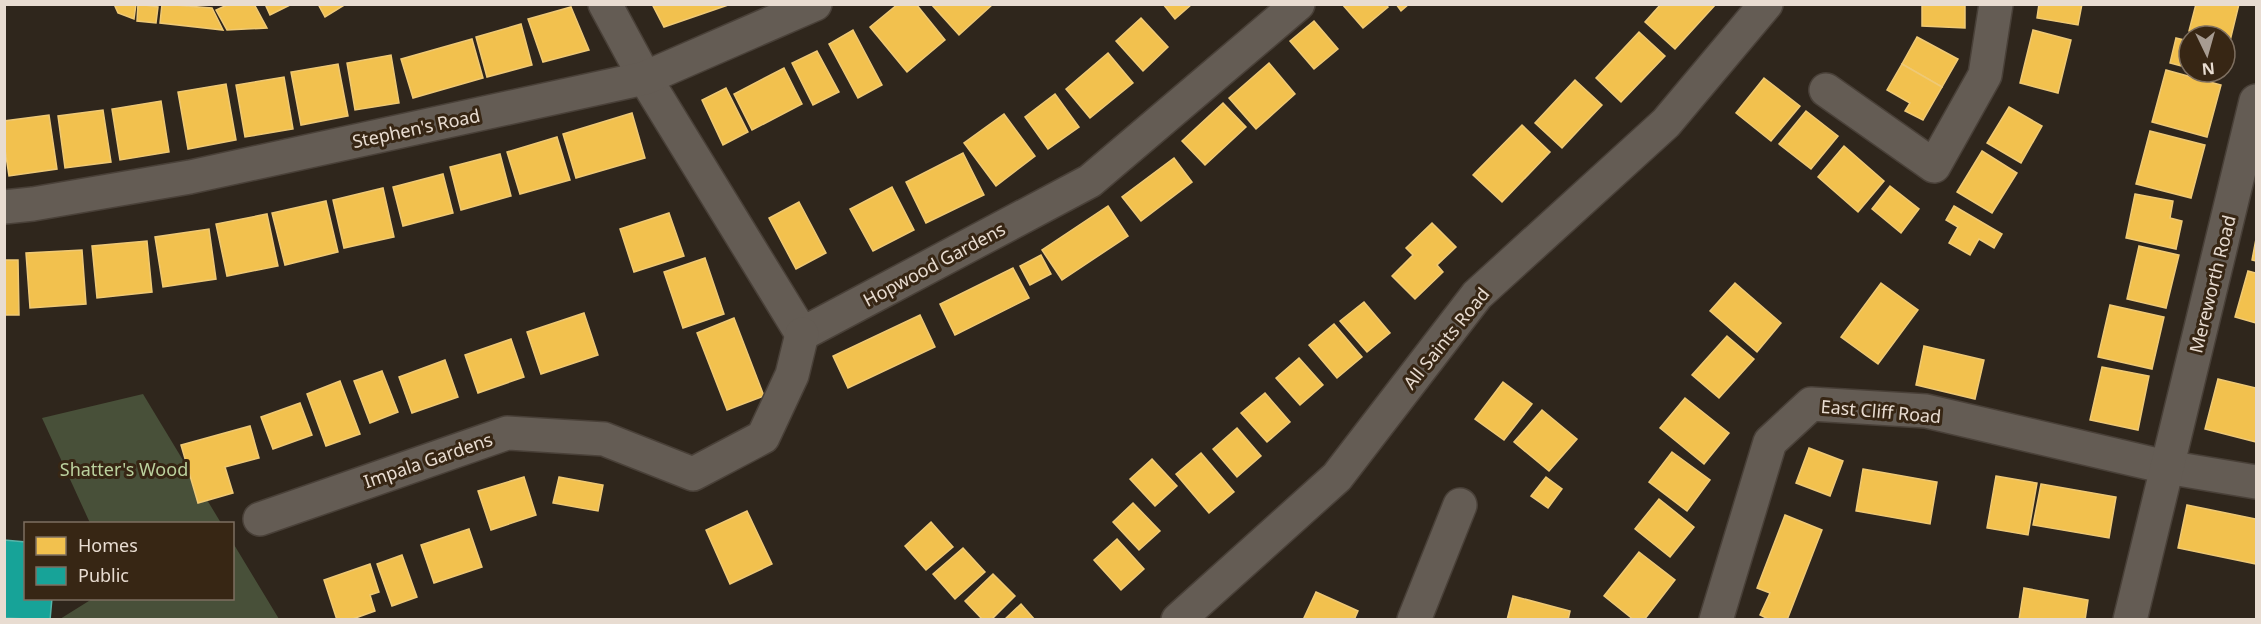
<svg xmlns="http://www.w3.org/2000/svg" width="2261" height="624" font-family="'Noto Sans',sans-serif">
	<style>
		.forest { fill: #485039 }
		.homes { fill: #f2c14e; stroke: #efc975; stroke-width: 1.5 }
		.public { fill: #17a398; stroke: #56b4a9; stroke-width: 1.5 }
		.lines { fill: none; stroke-linecap: round; stroke-linejoin: round }
		.street-casing { stroke: #494038; stroke-width: 36 }
		.street { stroke: #645c54; stroke-width: 33 }
		.labels { text-anchor: middle; dominant-baseline: central; stroke-width: 6; stroke-linejoin: round; paint-order: stroke }
		.street-label { font-size: 18px; fill: #e8dcd1; stroke: #372614 }
		.park-label { font-size: 18px; fill: #bbd19e; stroke: #372614 }
	</style>
	<rect width="100%" height="100%" fill="#2f261c"/>
	<g class="forest">
		<polygon points="143,394 221,523 90,523 42,418"/>
		<polygon points="233,543 279,619 60,619 92,599 232,598"/>
	</g>
	<g class="homes">
		<polygon points="114,4 136,4 134,19 118,13"/>
		<polygon points="138,4 158,7 156,23 137,21"/>
		<polygon points="162,4 212,8 223,30 160,23"/>
		<polygon points="229,4 254,4 267,28 227,30 216,10"/>
		<polygon points="265,4 292,4 270,15"/>
		<polygon points="318,4 346,4 325,17"/>
		<polygon points="652,4 731,4 664,27"/>
		<polygon points="898,4 916,4 945,40 907,72 870,27"/>
		<polygon points="931,4 993,4 959,35"/>
		<polygon points="1163,4 1192,4 1175,19"/>
		<polygon points="1342,4 1386,4 1388,7 1363,28"/>
		<polygon points="1396,4 1409,4 1401,11"/>
		<polygon points="1661,4 1716,4 1675,49 1645,22"/>
		<polygon points="1922,4 1965,4 1965,28 1922,26"/>
		<polygon points="2039,4 2082,4 2078,25 2037,18"/>
		<polygon points="2196,4 2239,4 2230,41 2225,39 2225,36 2211,36 2189,31"/>
		<polygon points="571,7 589,50 543,62 528,19"/>
		<polygon points="1141,18 1168,47 1143,71 1116,41"/>
		<polygon points="1314,21 1338,49 1314,69 1290,41"/>
		<polygon points="521,24 532,65 487,77 476,37"/>
		<polygon points="853,30 882,85 858,98 829,44"/>
		<polygon points="2033,30 2071,40 2058,93 2020,83"/>
		<polygon points="1639,32 1665,56 1621,102 1596,78"/>
		<polygon points="1917,37 1958,59 1942,87 1902,64"/>
		<polygon points="2176,38 2189,41 2189,68 2170,63"/>
		<polygon points="472,39 483,78 413,98 401,59"/>
		<polygon points="2225,49 2229,50 2225,69"/>
		<polygon points="817,51 839,92 813,105 792,63"/>
		<polygon points="1108,53 1133,83 1090,118 1066,89"/>
		<polygon points="391,55 399,103 355,110 347,63"/>
		<polygon points="1269,63 1295,94 1256,129 1229,98"/>
		<polygon points="338,64 348,116 301,125 291,72"/>
		<polygon points="1902,64 1942,87 1923,120 1905,111 1910,103 1887,90"/>
		<polygon points="784,68 802,104 752,130 734,94"/>
		<polygon points="2166,70 2221,85 2207,137 2152,122"/>
		<polygon points="2207,72 2224,72 2223,76"/>
		<polygon points="284,77 293,129 245,137 236,85"/>
		<polygon points="1764,78 1800,106 1771,141 1736,113"/>
		<polygon points="1575,80 1602,105 1562,148 1535,123"/>
		<polygon points="226,84 236,140 188,149 178,92"/>
		<polygon points="726,88 748,132 723,145 702,100"/>
		<polygon points="1055,94 1079,127 1048,149 1025,117"/>
		<polygon points="161,101 169,152 120,160 112,109"/>
		<polygon points="1223,103 1246,127 1205,165 1182,141"/>
		<polygon points="2009,107 2042,126 2021,163 1987,143"/>
		<polygon points="103,110 111,162 65,168 58,116"/>
		<polygon points="1806,111 1838,136 1811,169 1779,144"/>
		<polygon points="632,113 645,158 576,178 563,134"/>
		<polygon points="1004,114 1035,156 996,186 964,143"/>
		<polygon points="49,115 57,169 9,176 4,143 4,121"/>
		<polygon points="1522,125 1550,152 1502,202 1473,175"/>
		<polygon points="2150,131 2205,145 2191,198 2136,184"/>
		<polygon points="557,137 570,180 520,194 507,152"/>
		<polygon points="1844,146 1884,181 1858,212 1818,177"/>
		<polygon points="1982,151 2017,173 1992,213 1957,192"/>
		<polygon points="963,153 984,195 926,223 906,182"/>
		<polygon points="500,154 511,196 461,210 450,167"/>
		<polygon points="1174,158 1192,182 1141,221 1122,197"/>
		<polygon points="443,174 453,213 403,226 393,187"/>
		<polygon points="1890,186 1919,209 1901,233 1872,209"/>
		<polygon points="892,187 914,230 873,251 850,209"/>
		<polygon points="383,188 394,237 344,248 333,200"/>
		<polygon points="2135,194 2173,201 2170,218 2182,221 2176,249 2126,238"/>
		<polygon points="326,201 338,252 285,265 272,213"/>
		<polygon points="799,202 826,253 796,269 769,218"/>
		<polygon points="1108,206 1128,236 1062,280 1042,250"/>
		<polygon points="1954,206 2002,234 1994,248 1979,239 1970,255 1949,243 1958,227 1946,220"/>
		<polygon points="669,213 684,256 634,272 620,229"/>
		<polygon points="267,214 278,266 227,276 216,224"/>
		<polygon points="1432,223 1456,247 1437,265 1443,272 1415,299 1392,276 1413,255 1406,248"/>
		<polygon points="209,229 216,279 163,287 155,237"/>
		<polygon points="2256,239 2256,261 2252,260"/>
		<polygon points="147,241 152,292 97,298 92,246"/>
		<polygon points="2139,246 2179,255 2166,308 2127,299"/>
		<polygon points="82,250 86,304 30,308 26,253"/>
		<polygon points="1041,255 1051,274 1030,285 1020,266"/>
		<polygon points="705,258 724,314 683,328 664,272"/>
		<polygon points="4,260 18,260 19,315 4,315"/>
		<polygon points="1013,268 1029,298 955,335 940,304"/>
		<polygon points="2248,271 2256,273 2256,323 2235,317"/>
		<polygon points="1735,283 1781,323 1757,352 1710,311"/>
		<polygon points="1881,283 1918,310 1878,364 1841,337"/>
		<polygon points="1364,302 1390,333 1367,352 1340,321"/>
		<polygon points="2110,305 2164,317 2152,369 2098,357"/>
		<polygon points="584,313 598,355 541,374 527,332"/>
		<polygon points="920,315 935,347 848,388 833,356"/>
		<polygon points="734,318 764,396 727,410 697,333"/>
		<polygon points="1334,324 1362,357 1337,378 1309,345"/>
		<polygon points="1727,336 1754,359 1719,398 1692,375"/>
		<polygon points="511,339 524,377 478,393 465,355"/>
		<polygon points="1924,346 1984,360 1975,399 1916,385"/>
		<polygon points="1299,358 1323,385 1300,405 1276,378"/>
		<polygon points="445,360 458,397 412,413 399,377"/>
		<polygon points="2102,367 2149,376 2138,430 2090,420"/>
		<polygon points="382,371 398,412 370,423 354,381"/>
		<polygon points="2218,379 2256,388 2256,442 2205,429"/>
		<polygon points="340,381 360,434 326,446 307,394"/>
		<polygon points="1503,382 1532,404 1504,440 1475,419"/>
		<polygon points="1265,393 1290,422 1267,442 1241,413"/>
		<polygon points="1685,398 1729,433 1704,464 1660,428"/>
		<polygon points="300,403 312,435 273,449 261,417"/>
		<polygon points="1542,410 1577,439 1549,471 1514,442"/>
		<polygon points="250,426 259,458 225,467 233,493 198,503 181,445"/>
		<polygon points="1237,428 1261,456 1237,477 1213,449"/>
		<polygon points="1809,448 1843,461 1830,496 1796,483"/>
		<polygon points="1672,452 1710,480 1687,511 1649,482"/>
		<polygon points="1201,453 1234,492 1209,513 1176,474"/>
		<polygon points="1152,459 1177,486 1155,506 1130,479"/>
		<polygon points="1863,469 1937,482 1930,524 1856,511"/>
		<polygon points="1996,476 2037,483 2028,535 1987,528"/>
		<polygon points="524,477 536,515 491,530 478,491"/>
		<polygon points="559,477 603,485 598,511 553,503"/>
		<polygon points="1546,477 1562,489 1548,508 1531,496"/>
		<polygon points="2041,484 2116,497 2109,538 2033,525"/>
		<polygon points="1659,499 1694,527 1670,557 1635,529"/>
		<polygon points="1133,503 1160,531 1139,550 1113,522"/>
		<polygon points="2187,505 2256,519 2256,564 2178,548"/>
		<polygon points="747,511 772,564 730,584 706,530"/>
		<polygon points="1785,515 1822,530 1787,620 1770,620 1760,615 1770,593 1757,588"/>
		<polygon points="931,522 953,547 926,570 905,546"/>
		<polygon points="469,529 482,567 434,583 421,545"/>
		<polygon points="1117,539 1144,569 1121,590 1094,560"/>
		<polygon points="963,548 985,572 955,599 933,574"/>
		<polygon points="1639,552 1675,580 1644,620 1634,620 1604,596"/>
		<polygon points="402,555 417,597 392,606 377,564"/>
		<polygon points="370,564 379,592 370,595 375,611 350,620 337,620 324,580"/>
		<polygon points="993,574 1015,596 991,620 983,620 965,601"/>
		<polygon points="2024,588 2088,600 2085,620 2019,620"/>
		<polygon points="1316,592 1358,611 1354,620 1303,620"/>
		<polygon points="1513,596 1570,611 1568,620 1507,620"/>
		<polygon points="1021,604 1035,620 1004,620"/>
	</g>
	<polygon class="public" points="4,540 26,542 26,598 52,598 50,620 4,618"/>
	<g class="lines">
		<defs>
			<g id="street">
				<polyline points="605,4 645,78 802,334 1090,181 1298,4"/>
				<polyline points="1826,90 1934,166 1985,75 1996,4"/>
				<polyline points="4,207 33,204 190,177 645,78 815,4"/>
				<polyline points="260,519 507,433 604,439 693,474 763,437 792,375 802,334"/>
				<polyline points="1178,620 1337,477 1477,295 1666,123 1766,4"/>
				<polyline points="1414,620 1460,505"/>
				<polyline points="1716,620 1770,442 1811,404 1926,411 2166,467 2256,482"/>
				<polyline points="2130,620 2256,101"/>
			</g>
		</defs>
		<use href="#street" class="street-casing"/>
		<use href="#street" class="street"/>
	</g>
	<g class="labels">
		<g class="street-label">
			<text transform="translate(416 128) rotate(-12)">Stephen's Road</text>
			<text transform="translate(934 264) rotate(-28)">Hopwood Gardens</text>
			<text transform="translate(2212 284) rotate(-76)">Mereworth Road</text>
			<text transform="translate(1446 338) rotate(-51)">All Saints Road</text>
			<text transform="translate(1881 411) rotate(5)">East Cliff Road</text>
			<text transform="translate(428 460) rotate(-19)">Impala Gardens</text>
		</g>
		<g class="park-label">
			<text x="124" y="469">Shatter's Wood</text>
		</g>
	</g>
	<rect width="2261" height="624" fill="none" stroke="#e8dcd1" stroke-width="12"/>
	<rect x="24" y="522" width="210" height="78" fill="#372614" stroke="#7e6f60" stroke-width="1.5"/>
	<rect x="36" y="537" width="30" height="18" fill="#f2c14e" stroke="#7e6f60" stroke-width="1.5"/>
	<text x="78" y="552" font-size="18" fill="#e8dcd1">Homes</text>
	<rect x="36" y="567" width="30" height="18" fill="#17a398" stroke="#7e6f60" stroke-width="1.5"/>
	<text x="78" y="582" font-size="18" fill="#e8dcd1">Public</text>
	<g transform="translate(2207 54) rotate(175)"><circle r="28" fill="#372614" stroke="#7e6f60" stroke-width="1.5"/>
	<path d="M0-4.5L10 22L0 15L-10 22Z" fill="#a79c92"/>
	<text y="-9" font-size="16" font-weight="bold" text-anchor="middle" fill="#e8dcd1">N</text>
	</g>
</svg>
